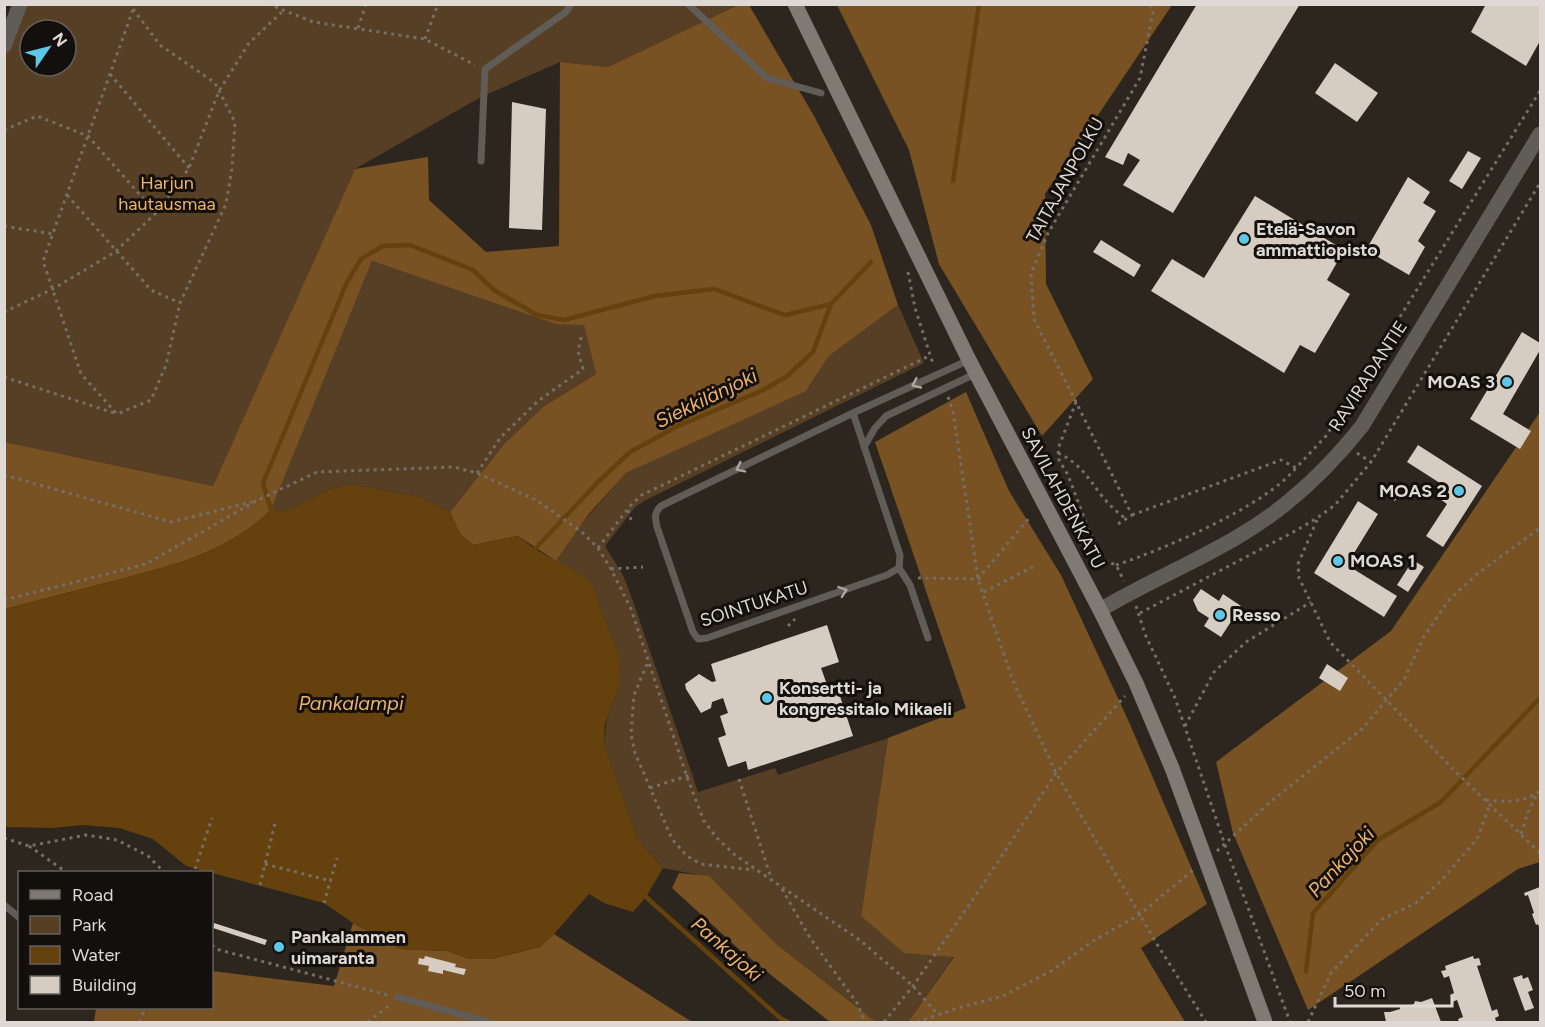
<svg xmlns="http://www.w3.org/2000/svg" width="1545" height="1027" font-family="Figtree,sans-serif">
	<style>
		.green { fill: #563f24; fill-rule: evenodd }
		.forest { fill: #785222 }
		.water { fill: #65410d }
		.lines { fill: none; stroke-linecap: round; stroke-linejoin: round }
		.stream { stroke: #65410d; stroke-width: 4.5 }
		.building { fill: #d6ccc2 }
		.path { stroke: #756f68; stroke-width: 3; stroke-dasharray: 3 4.5; stroke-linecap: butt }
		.service { stroke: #605c58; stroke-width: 7 }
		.tertiary { stroke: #605c58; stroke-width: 15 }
		.secondary { stroke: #807a74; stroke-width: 15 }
		.oneway { stroke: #aca7a2 }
		.poi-dot { fill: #5cc7e7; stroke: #130f0c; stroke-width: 2 }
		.labels { text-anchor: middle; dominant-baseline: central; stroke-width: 6; stroke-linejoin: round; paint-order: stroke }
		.street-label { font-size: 18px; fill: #ded9d4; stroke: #130f0c }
		.park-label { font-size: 18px; fill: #eeb46d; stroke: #130f0c }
		.poi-label { font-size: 18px; font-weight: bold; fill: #ded9d4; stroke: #130f0c; text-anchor: start }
		.water-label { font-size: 20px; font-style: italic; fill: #ecb26c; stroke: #130f0c }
	</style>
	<rect width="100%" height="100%" fill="#2d261e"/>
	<g class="green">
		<path d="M 19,5 L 738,5 L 608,67 L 560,62 L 479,98 L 355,169 L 213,486 L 5,442 L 4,42 ZM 30,30 L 66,30 L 66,66 L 30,66 Z"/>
		<polygon points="372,261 555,324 584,324 596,374 543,407 505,443 450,512 420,497 351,484 330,489 287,511 271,510"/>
		<polygon points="898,305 924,363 646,500 635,507 605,546 624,577 635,607 698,792 775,768 778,775 888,738 861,916 954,956 908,1022 876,1022 775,943 709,877 663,868 638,840 604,744 607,719 618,689 615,644 601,616 594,587 556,561 583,522 626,473 809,387 829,356"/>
	</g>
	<g class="forest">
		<path d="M 738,5 L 749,5 L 814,116 L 871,225 L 898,305 L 829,356 L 806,391 L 626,473 L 588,515 L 556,561 L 518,536 L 473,545 L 460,534 L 450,512 L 505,443 L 543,407 L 596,374 L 584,325 L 555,324 L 372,261 L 271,510 C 227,552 178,564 121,579 C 82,589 43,599 5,609 L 5,442 L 213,486 L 355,169 L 428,157 L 429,200 L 486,252 L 559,246 L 560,62 L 608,67 Z"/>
		<polygon points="837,5 1172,5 1045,194 1046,284 1093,379 1042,436 939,264 909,150"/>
		<polygon points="966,392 1009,491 1061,575 1129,722 1207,904 1141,948 1185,1022 908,1022 954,957 904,953 861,916 888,738 966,708 875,442"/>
		<polygon points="1540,412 1540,862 1518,869 1308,1010 1233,833 1216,762 1391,631"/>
		<polygon points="679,873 709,876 775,943 876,1022 830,1022 741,951 672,888"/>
		<polygon points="353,923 400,949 447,951 470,959 492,959 540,947 554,934 692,1022 94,1022 96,1008 212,1008 212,971 334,986"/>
	</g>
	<path class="water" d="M 351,484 L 420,497 L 450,512 L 460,534 L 473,545 L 518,536 L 535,549 L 585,577 L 594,587 L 602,616 L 615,644 L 620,667 L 618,689 L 605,724 L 604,744 L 638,840 L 663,868 L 646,897 L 633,912 L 604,903 L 589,894 L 554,934 L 540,947 L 492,959 L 469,959 L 447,951 L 400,949 L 353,923 L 324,903 L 186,866 L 153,839 L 119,828 L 83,825 L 52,828 L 5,827 L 5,609 C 43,599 82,589 121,579 C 178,564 227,552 271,510 L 287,511 L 330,489 Z"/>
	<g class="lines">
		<g class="stream">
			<polyline points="953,181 979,4"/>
			<polyline points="271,510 263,483 347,282 361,259 383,246 410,245 473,270 494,290 537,315 564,320 655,296 714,289 785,315 831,304"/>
			<polyline points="535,549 598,482 630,452 678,426 761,391 786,377 813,352 831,304 871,262"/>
			<polyline points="646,897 780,1018 788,1022"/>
			<polyline points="1306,971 1313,913 1378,840 1441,802 1540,698"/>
		</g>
	</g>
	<g class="building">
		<polygon points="1197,4 1300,4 1173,213 1123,185 1140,160 1128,153 1123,165 1105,157"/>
		<polygon points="1486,4 1540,4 1540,41 1526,66 1471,32"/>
		<polygon points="1335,63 1378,93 1357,122 1315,93"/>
		<polygon points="512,102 546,109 542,230 509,228"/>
		<polygon points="1468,151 1481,158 1462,189 1449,181"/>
		<polygon points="1408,177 1430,192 1423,203 1436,211 1418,241 1425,247 1409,275 1366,250"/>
		<polygon points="1255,196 1344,250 1327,280 1350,294 1315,353 1300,345 1284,373 1151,291 1172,259 1204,278"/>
		<polygon points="1101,240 1141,265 1134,277 1093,252"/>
		<polygon points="1522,332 1540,343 1540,350 1503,414 1531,431 1520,449 1470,419"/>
		<polygon points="1418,445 1482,486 1443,547 1426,536 1447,504 1436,496 1443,485 1407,462"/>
		<polygon points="1390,488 1399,493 1395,501 1386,495"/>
		<polygon points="1358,501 1378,514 1351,558 1359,563 1355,570 1397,596 1384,617 1314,573"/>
		<polygon points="1413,560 1424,567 1408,592 1397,585"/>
		<polygon points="1201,589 1219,601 1223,594 1241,606 1221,637 1204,626 1209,618 1198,611 1193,600"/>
		<polygon points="827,625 839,662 821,668 829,690 837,687 853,736 748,770 746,761 728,767 718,738 726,735 720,716 728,713 723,698 712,702 711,708 701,713 686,689 685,684 699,674 712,682 716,681 711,664"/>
		<polygon points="1327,664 1348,678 1340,691 1319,678"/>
		<polygon points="1540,887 1540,930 1538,924 1536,925 1532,914 1534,913 1528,895 1525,896 1524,893"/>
		<polygon points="214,923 267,940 265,945 213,928"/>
		<polygon points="425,956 456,964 455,967 466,969 464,975 443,970 443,974 428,971 429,966 418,964 419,958 424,959"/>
		<polygon points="1473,956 1474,959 1479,958 1481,965 1477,966 1492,1011 1497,1009 1499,1016 1495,1018 1496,1021 1493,1022 1459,1022 1458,1019 1463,1017 1457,1000 1452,1002 1450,995 1454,993 1449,976 1444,978 1441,971 1446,970 1445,966"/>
		<polygon points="1522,975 1523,979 1528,977 1533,990 1528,992 1534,1008 1525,1011 1513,978"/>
		<polygon points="1432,998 1441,1022 1386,1022 1384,1012 1390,1012 1400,1009 1400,1006 1405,1007 1414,1004 1415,1001 1421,1002"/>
	</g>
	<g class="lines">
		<g class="path">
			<polyline points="268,4 313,22 425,39 475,65"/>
			<polyline points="133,9 160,45 215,83 235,122 232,168 226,204 180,303 166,365 151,400 117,414 81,374 43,261 135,4"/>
			<polyline points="358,28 366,4"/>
			<polyline points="425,39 438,4"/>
			<polyline points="110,74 189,168"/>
			<polyline points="4,130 37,116 88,136 156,213"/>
			<polyline points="67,195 151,290 180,303"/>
			<polyline points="4,226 53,234"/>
			<polyline points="908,272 915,308 933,364"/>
			<polyline points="4,312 53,289 115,252 156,213 189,168 219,91 249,43 284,10"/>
			<polyline points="4,377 117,414"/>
			<polyline points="948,397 953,411 978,579 1013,681 1056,773 1157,944 1206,1022"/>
			<polyline points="1076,402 1034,319 1031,274 1048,233 1140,78 1153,12 1150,4"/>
			<path d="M 1058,453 C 1081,464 1087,477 1102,496 C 1109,505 1117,512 1126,519"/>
			<polyline points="1357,453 1371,462"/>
			<polyline points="477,473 500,438 538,401 583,369 578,351 582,334"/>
			<polyline points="4,475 171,522 252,502"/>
			<polyline points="628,510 631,520"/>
			<polyline points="1132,515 1281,460 1296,468 1326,436 1540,91"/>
			<polyline points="1317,520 1298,564 1299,578 1330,642 1456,772 1540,853"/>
			<polyline points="1118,524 1132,515 1076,402 1058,449 1059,460 1068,475 1088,528 1103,560 1116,565 1124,581"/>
			<polyline points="598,548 630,506 642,495 929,356"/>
			<path d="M 1116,565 C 1165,549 1265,506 1296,468"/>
			<polyline points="611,569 643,567"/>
			<polyline points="918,578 978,579 1030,517"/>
			<polyline points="984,592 1033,567"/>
			<polyline points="4,600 146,564 256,501 317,472 454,467 477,473 536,500 583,533 598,548 611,569 631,609 687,777 704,821 717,838 735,855 861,941 913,986 938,1015"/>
			<polyline points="1136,606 1145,634 1175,698 1225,845 1290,1022"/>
			<polyline points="1140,613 1297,530 1317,518 1335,505 1371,462 1540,183"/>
			<polyline points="788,626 795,619"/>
			<polyline points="647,664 634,695 631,734 635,753 672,839 687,856 701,864 754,870"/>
			<polyline points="1185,726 1214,672 1246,642 1311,602"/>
			<polyline points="739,779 772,881"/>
			<polyline points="650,788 693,774"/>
			<path d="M 1486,800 C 1506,802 1523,803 1540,791"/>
			<polyline points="1521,834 1528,812 1537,794"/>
			<polyline points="4,838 29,846 86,835 117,840 148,856 164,872"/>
			<polyline points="29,846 66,872"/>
			<polyline points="1217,851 1270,802 1362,729 1405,678 1423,638 1448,601 1477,574 1540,528"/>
			<polyline points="265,864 331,881"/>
			<polyline points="195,869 212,818"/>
			<polyline points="260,885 275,823"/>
			<polyline points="782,889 810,938 857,1003 865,1022"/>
			<polyline points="324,903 337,858"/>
			<polyline points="212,945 216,949 388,995"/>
			<polyline points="140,1022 145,1008"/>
			<polyline points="368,1022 390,1005"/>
			<polyline points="884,1022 913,986 980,889 1056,773 1125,696"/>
			<polyline points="917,1022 958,1008 1003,996 1051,971 1093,941 1139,915 1193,870"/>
			<polyline points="1308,1022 1331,973 1382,919 1416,903 1440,882 1477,839 1490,804"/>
		</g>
		<g class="service">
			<polyline points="688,4 767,78 821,93"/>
			<polyline points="481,161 485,69 566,12 571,4"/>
			<path d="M 853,413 L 900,555 L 899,568 L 887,575 L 707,638 L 698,639 L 693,632 L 657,527 C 655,517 654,513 661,506 L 853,413 L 969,360"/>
			<polyline points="864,447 875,428 886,416 977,373"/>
			<polyline points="899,568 910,585 928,638"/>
			<polyline points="4,905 20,918"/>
			<polyline points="398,997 488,1022"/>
		</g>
		<g class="tertiary">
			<polyline points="4,46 20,4"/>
			<path d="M 1100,610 C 1145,583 1194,563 1239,536 C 1287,508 1327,470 1362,426 L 1540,134"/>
		</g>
		<polyline class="secondary" points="795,4 969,360 1100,610 1136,683 1172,768 1265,1022"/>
	</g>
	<defs><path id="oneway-chevron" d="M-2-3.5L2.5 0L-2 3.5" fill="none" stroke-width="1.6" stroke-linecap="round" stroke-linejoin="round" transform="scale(1.5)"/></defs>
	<g class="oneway">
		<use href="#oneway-chevron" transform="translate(916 384) rotate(155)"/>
		<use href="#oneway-chevron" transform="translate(740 468) rotate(154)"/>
		<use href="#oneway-chevron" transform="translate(843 591) rotate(-19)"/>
	</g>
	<g class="poi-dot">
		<circle cx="1244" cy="239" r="6"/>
		<circle cx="1507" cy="382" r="6"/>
		<circle cx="1459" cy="491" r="6"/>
		<circle cx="1338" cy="561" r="6"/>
		<circle cx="1220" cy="615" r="6"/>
		<circle cx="767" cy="698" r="6"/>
		<circle cx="279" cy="947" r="6"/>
	</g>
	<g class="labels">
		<g class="street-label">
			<text transform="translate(1065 180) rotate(-61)">TAITAJANPOLKU</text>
			<text transform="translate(1368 376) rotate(-57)">RAVIRADANTIE</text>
			<text transform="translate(1063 498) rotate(62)">SAVILAHDENKATU</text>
			<text transform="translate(754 604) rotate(-18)">SOINTUKATU</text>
		</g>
		<g class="park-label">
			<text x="167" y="183">Harjun<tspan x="167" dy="21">hautausmaa</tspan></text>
		</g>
		<g class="poi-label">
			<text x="1256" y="229">Etelä-Savon<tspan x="1256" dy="21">ammattiopisto</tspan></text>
			<text x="1495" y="382" text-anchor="end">MOAS 3</text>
			<text x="1447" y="491" text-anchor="end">MOAS 2</text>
			<text x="1350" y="561">MOAS 1</text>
			<text x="1232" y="615">Resso</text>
			<text x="779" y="688">Konsertti- ja<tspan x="779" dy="21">kongressitalo Mikaeli</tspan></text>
			<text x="291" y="937">Pankalammen<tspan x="291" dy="21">uimaranta</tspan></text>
		</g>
		<g class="water-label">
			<text transform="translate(706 398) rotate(-26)">Siekkilänjoki</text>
			<text x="351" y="703">Pankalampi</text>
			<text transform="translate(1341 862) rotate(-47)">Pankajoki</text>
			<text transform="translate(727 949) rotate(41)">Pankajoki</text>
		</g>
	</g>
	<rect width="1545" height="1027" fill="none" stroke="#ded9d4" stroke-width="12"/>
	<rect x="18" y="871" width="195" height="138" fill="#130f0c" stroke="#64605c" stroke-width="1.5"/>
	<rect x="30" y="890" width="30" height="9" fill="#807a74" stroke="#64605c" stroke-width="1.5"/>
	<text x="72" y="901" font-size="18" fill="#ded9d4">Road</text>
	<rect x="30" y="916" width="30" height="18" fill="#563f24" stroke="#64605c" stroke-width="1.5"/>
	<text x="72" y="931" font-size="18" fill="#ded9d4">Park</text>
	<rect x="30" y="946" width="30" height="18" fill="#65410d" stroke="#64605c" stroke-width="1.5"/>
	<text x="72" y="961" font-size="18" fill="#ded9d4">Water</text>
	<rect x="30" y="976" width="30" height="18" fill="#d6ccc2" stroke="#64605c" stroke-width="1.5"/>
	<text x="72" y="991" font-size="18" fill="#ded9d4">Building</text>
	<g transform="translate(48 48) rotate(55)"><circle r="28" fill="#130f0c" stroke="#64605c" stroke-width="1.5"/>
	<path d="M0-4.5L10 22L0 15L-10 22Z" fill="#5cc7e7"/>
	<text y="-9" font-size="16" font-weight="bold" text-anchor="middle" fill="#ded9d4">N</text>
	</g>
	<path d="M1335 997v9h117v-9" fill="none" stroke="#ded9d4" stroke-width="3"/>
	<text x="1344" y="997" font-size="18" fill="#ded9d4" stroke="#130f0c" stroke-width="4.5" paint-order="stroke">50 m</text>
</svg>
